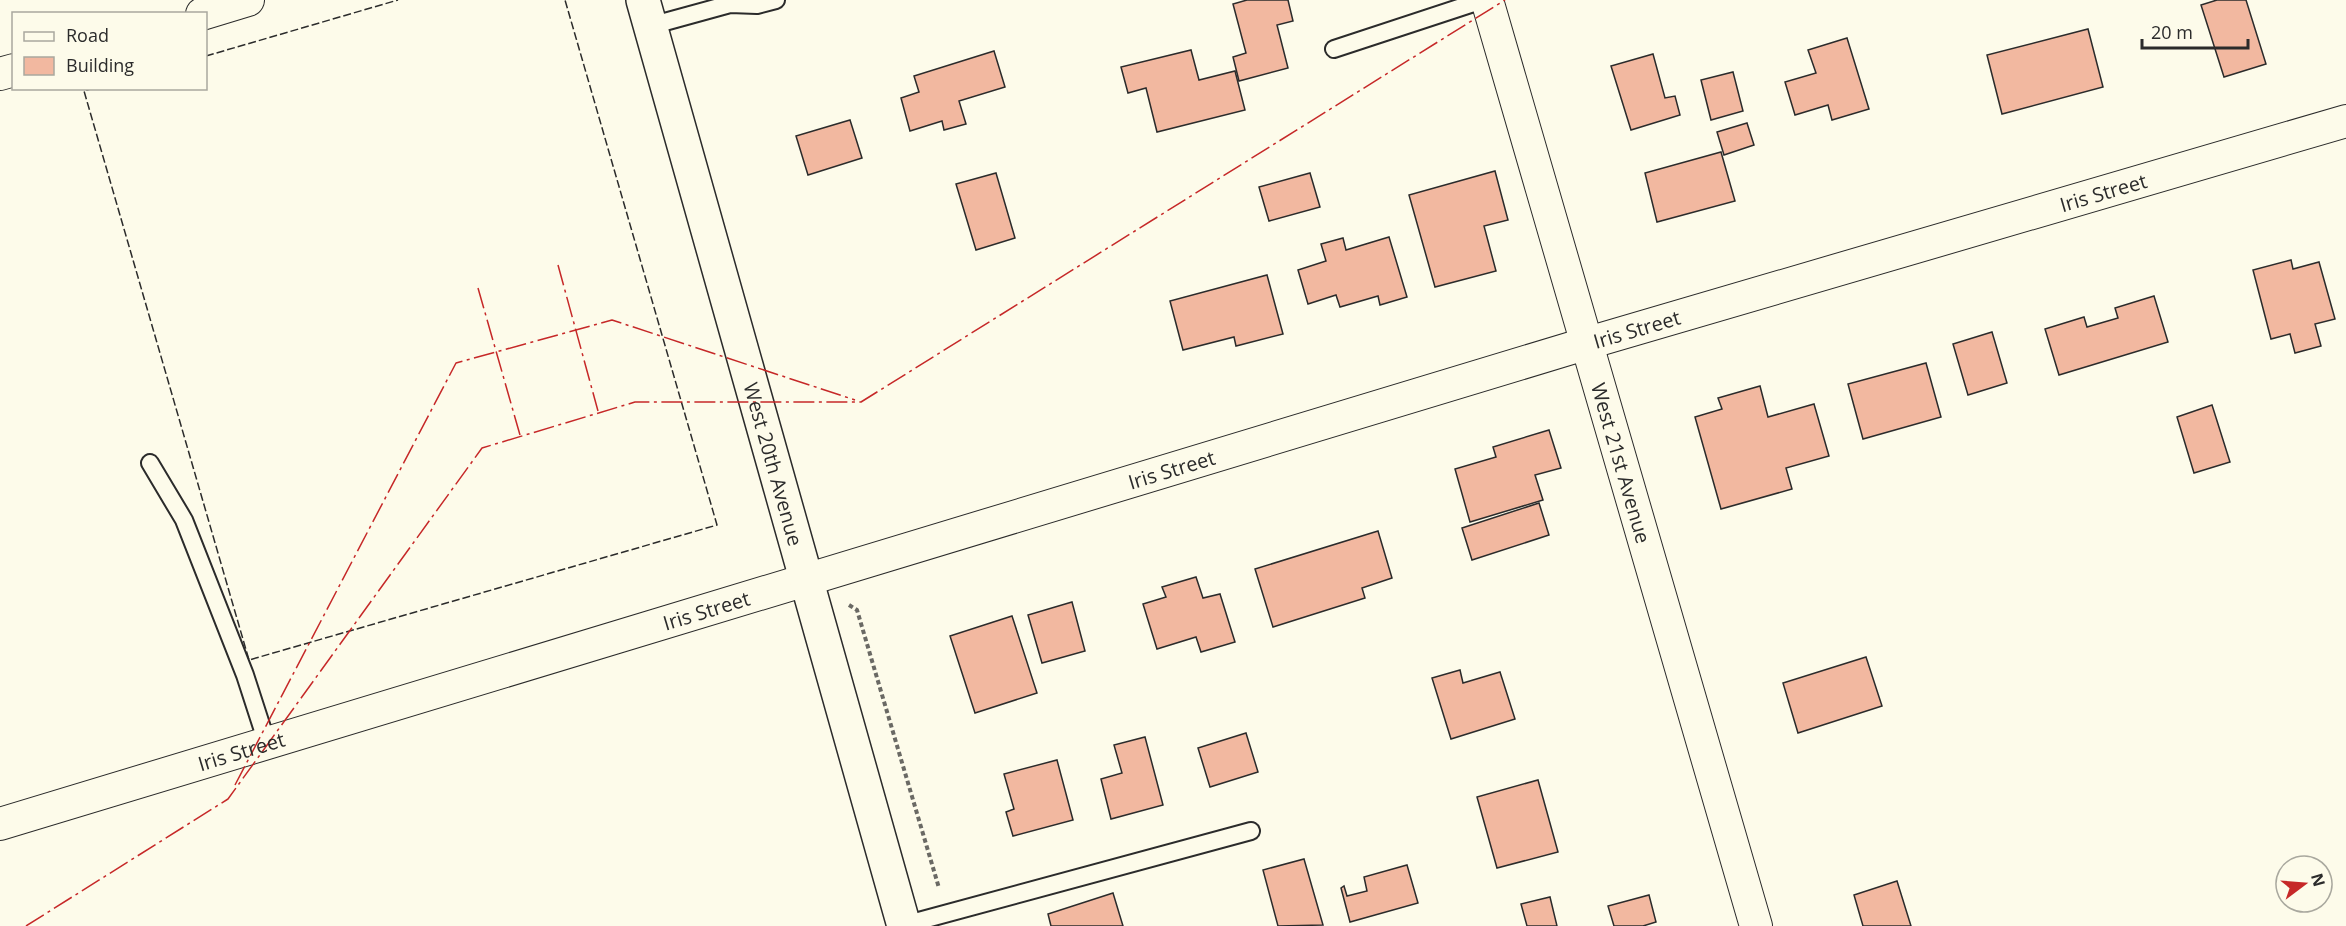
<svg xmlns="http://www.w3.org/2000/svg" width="2346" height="926" font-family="'Open Sans',sans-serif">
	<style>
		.building { fill: #f2b8a0; stroke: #2b2b2b; stroke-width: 1.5 }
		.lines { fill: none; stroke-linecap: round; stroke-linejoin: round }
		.service-casing { stroke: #2b2b2b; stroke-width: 20 }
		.minor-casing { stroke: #2b2b2b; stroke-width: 34 }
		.tertiary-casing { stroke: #2b2b2b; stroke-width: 36 }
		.path { stroke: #6a6964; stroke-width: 4; stroke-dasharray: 4.5 3; stroke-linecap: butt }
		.service { stroke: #fdfbea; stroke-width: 16 }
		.minor { stroke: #fdfbea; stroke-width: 32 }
		.tertiary { stroke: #fdfbea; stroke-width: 33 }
		.fence { stroke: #2b2b2b; stroke-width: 1.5; stroke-dasharray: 8 3; stroke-linecap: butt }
		.power { stroke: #c62828; stroke-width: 1.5; stroke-dasharray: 21 4.5 3 4.5; stroke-linecap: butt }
		.labels { text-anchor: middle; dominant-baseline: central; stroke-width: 4.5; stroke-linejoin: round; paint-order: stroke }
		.street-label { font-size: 20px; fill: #2b2b2b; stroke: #fdfbea }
	</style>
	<rect width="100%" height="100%" fill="#fdfbea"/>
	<g class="building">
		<polygon points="1247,0 1288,0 1293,21 1277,25 1288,68 1239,81 1233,57 1246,53 1233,4"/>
		<polygon points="2217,0 2246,0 2266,64 2224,77 2201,5"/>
		<polygon points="2088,29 2103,87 2002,114 1987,55"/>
		<polygon points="1847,38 1869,109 1832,120 1828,105 1795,115 1785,82 1816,73 1808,50"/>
		<polygon points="1191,50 1199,80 1235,71 1245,110 1157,132 1146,88 1128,93 1121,67"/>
		<polygon points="994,51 1005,87 959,101 966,124 944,130 942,121 910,131 901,98 919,92 914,76"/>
		<polygon points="1653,54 1665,98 1675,96 1680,115 1631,130 1611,66"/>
		<polygon points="1733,72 1743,111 1711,120 1701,80"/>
		<polygon points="850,120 862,158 808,175 796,136"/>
		<polygon points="1747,123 1754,145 1724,155 1717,132"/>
		<polygon points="1721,152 1735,201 1657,222 1645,173"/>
		<polygon points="1495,171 1508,220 1484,226 1496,271 1435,287 1409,195"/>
		<polygon points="996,173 1015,238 976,250 956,184"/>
		<polygon points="1310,173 1320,207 1269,221 1259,187"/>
		<polygon points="1389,237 1407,297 1380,305 1378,296 1340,307 1336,295 1308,304 1298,270 1326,261 1321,244 1343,238 1346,250"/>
		<polygon points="2291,260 2293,269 2319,262 2335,319 2315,324 2321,346 2295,353 2290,334 2271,339 2253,270"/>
		<polygon points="1267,275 1283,334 1236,346 1234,337 1183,350 1170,301"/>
		<polygon points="2154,296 2168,342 2059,375 2045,329 2084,317 2087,327 2118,318 2115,308"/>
		<polygon points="1992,332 2007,383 1968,395 1953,344"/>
		<polygon points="1926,363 1941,417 1863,439 1848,384"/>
		<polygon points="1760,386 1768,417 1814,404 1829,456 1786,468 1792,489 1721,509 1695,417 1722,409 1718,398"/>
		<polygon points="2212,405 2230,462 2194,473 2177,417"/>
		<polygon points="1549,430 1561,468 1535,475 1543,500 1470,522 1455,469 1496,457 1493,447"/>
		<polygon points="1539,503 1549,535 1472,560 1462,528"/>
		<polygon points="1378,531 1392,578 1362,588 1365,598 1273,627 1255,569"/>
		<polygon points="1196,577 1203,598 1220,594 1235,642 1201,652 1196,637 1157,649 1143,604 1166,597 1162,587"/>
		<polygon points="1072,602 1085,651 1042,663 1028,615"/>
		<polygon points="1012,616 1037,693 975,713 950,636"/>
		<polygon points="1866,657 1882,706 1798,733 1783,683"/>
		<polygon points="1460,670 1463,683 1500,672 1515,719 1451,739 1432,678"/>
		<polygon points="1246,733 1258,772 1210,787 1198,748"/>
		<polygon points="1145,737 1163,805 1111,819 1101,779 1122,773 1114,745"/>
		<polygon points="1057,760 1073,820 1013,836 1006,812 1014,809 1004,774"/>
		<polygon points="1538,780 1558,852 1497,868 1477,797"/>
		<polygon points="1304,859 1323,925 1278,926 1263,870"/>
		<polygon points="1407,865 1418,903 1350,922 1341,888 1344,886 1347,896 1367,891 1364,877"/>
		<polygon points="1897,881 1911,926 1863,926 1854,895"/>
		<polygon points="1113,893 1123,926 1051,926 1048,914"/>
		<polygon points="1649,895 1656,922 1643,926 1614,926 1608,906"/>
		<polygon points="1550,897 1557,926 1527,926 1521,904"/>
	</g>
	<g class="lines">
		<defs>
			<g id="service">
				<polyline points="650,26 730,4 757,5 776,0"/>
				<polyline points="1334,49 1483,0"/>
				<polyline points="150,463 184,520 245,675 267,743"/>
				<polyline points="904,925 1251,831"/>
			</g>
			<g id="minor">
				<path id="s1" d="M 1487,0 L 1756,926"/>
				<polyline points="202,14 248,0"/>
				<polyline points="0,74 14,70"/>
				<path id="s2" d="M 0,824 L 1588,343 L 2346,121"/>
			</g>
			<g id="tertiary">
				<path id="s3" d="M 643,0 L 904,926"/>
			</g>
		</defs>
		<use href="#service" class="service-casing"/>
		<use href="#minor" class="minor-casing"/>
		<use href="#tertiary" class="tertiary-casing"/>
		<polyline class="path" points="849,605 857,610 939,888"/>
		<use href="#service" class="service"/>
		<use href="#minor" class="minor"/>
		<use href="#tertiary" class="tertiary"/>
		<g class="fence">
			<polyline points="206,56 398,0"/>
			<polyline points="94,88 84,91 249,660 717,525 565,0"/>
		</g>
		<g class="power">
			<polyline points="558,265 598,411"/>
			<polyline points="478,288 520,435"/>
			<polyline points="235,785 456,363 612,320 855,400"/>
			<polyline points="26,926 228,799 482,448 635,402 861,402 1505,0"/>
		</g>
	</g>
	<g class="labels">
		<g class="street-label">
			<text stroke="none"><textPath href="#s2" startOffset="2196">Iris Street</textPath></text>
			<text stroke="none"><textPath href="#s2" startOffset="1710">Iris Street</textPath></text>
			<text stroke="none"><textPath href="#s3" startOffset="482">West 20th Avenue</textPath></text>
			<text stroke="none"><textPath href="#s1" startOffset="482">West 21st Avenue</textPath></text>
			<text stroke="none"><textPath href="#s2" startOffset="1224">Iris Street</textPath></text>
			<text stroke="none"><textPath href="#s2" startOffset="738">Iris Street</textPath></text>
			<text stroke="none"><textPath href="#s2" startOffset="252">Iris Street</textPath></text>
		</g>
	</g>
	<rect x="12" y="12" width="195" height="78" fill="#fdfbea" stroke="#a9a89e" stroke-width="1.5"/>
	<rect x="24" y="32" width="30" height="9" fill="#fdfbea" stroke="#a9a89e" stroke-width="1.5"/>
	<text x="66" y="42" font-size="18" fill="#2b2b2b">Road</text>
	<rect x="24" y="57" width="30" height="18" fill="#f2b8a0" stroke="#a9a89e" stroke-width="1.5"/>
	<text x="66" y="72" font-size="18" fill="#2b2b2b">Building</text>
	<g transform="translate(2304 884) rotate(74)"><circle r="28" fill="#fdfbea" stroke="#a9a89e" stroke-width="1.5"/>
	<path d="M0-4.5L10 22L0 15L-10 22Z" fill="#c62828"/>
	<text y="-9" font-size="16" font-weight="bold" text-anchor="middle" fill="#2b2b2b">N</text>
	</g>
	<path d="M2142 39v9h106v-9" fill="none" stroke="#2b2b2b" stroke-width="3"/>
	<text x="2151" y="39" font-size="18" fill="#2b2b2b" stroke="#fdfbea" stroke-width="4.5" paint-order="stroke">20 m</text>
</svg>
